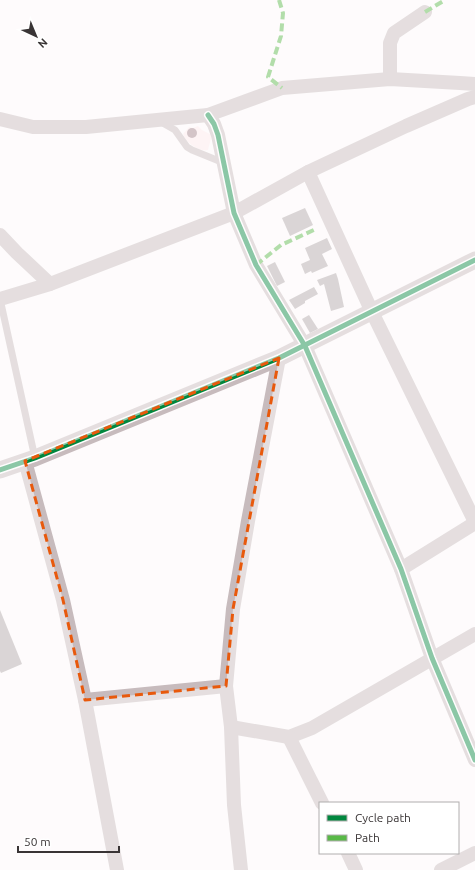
<svg xmlns="http://www.w3.org/2000/svg" width="475" height="870" font-family="Ubuntu,sans-serif">
	<style>
		.green { fill: #feecee }
		.building { fill: #b0a7a9 }
		.lines { fill: none; stroke-linecap: round; stroke-linejoin: round }
		.service { stroke: #c7bbbd; stroke-width: 7 }
		.minor { stroke: #c7bbbd; stroke-width: 14 }
		.tertiary { stroke: #c7bbbd; stroke-width: 17 }
		.quiet { stroke: #58b947; stroke-width: 4; stroke-dasharray: 8 4; stroke-linecap: butt }
		.cycleway-casing { stroke: #fff; stroke-width: 8 }
		.cycleway { stroke: #00873e; stroke-width: 5 }
		.tree { fill: #a2848b }
		.marked { fill: none; stroke: #e8590c; stroke-width: 3; stroke-dasharray: 8 5; stroke-linejoin: round }
	</style>
	<rect width="100%" height="100%" fill="#fefbfc"/>
	<path class="green" d="M 198,126 L 202,130 L 212,135 L 208,150 C 199,152 186,143 183,134 L 189,127 L 193,128 Z"/>
	<g class="building">
		<polygon points="305,208 313,225 290,236 282,218"/>
		<polygon points="327,238 332,249 322,254 328,266 312,273 311,271 305,274 301,264 310,260 305,248"/>
		<polygon points="275,262 285,282 277,286 267,266"/>
		<polygon points="336,273 338,279 344,307 331,311 324,284 320,286 317,280"/>
		<polygon points="314,287 318,294 305,301 305,303 295,309 289,300"/>
		<polygon points="309,315 318,329 310,333 302,319"/>
		<polygon points="0,610 22,664 1,673 0,671"/>
	</g>
	<g class="lines">
		<g class="service">
			<polyline points="161,122 175,130 187,147 192,150 224,163"/>
			<polyline points="0,299 35,458"/>
		</g>
		<g class="minor">
			<polyline points="390,79 390,43 394,33 425,12"/>
			<polyline points="208,115 214,124 218,135 234,213 256,265 305,346 401,569 432,658 475,760"/>
			<polyline points="0,119 33,127 86,127 208,115 282,88 390,79 460,83 475,84"/>
			<polyline points="308,172 372,312 475,522"/>
			<polyline points="0,235 17,253 50,284"/>
			<polyline points="0,299 50,284 234,213 308,172 406,126 468,99 475,97"/>
			<polyline points="25,461 63,600 85,700 117,870"/>
			<polyline points="401,569 475,523"/>
			<polyline points="85,700 226,686"/>
			<polyline points="231,727 289,737 312,728 475,634"/>
			<polyline points="289,737 322,803"/>
			<polyline points="348,853 356,870"/>
			<polyline points="241,870 234,805 231,727 226,686 233,609 248,521 279,358"/>
			<polyline points="441,870 475,853"/>
		</g>
		<polyline class="tertiary" points="0,470 35,458 279,358 475,260"/>
		<g class="quiet">
			<polyline points="279,0 283,13 281,36 268,77 282,88"/>
			<polyline points="425,12 445,0"/>
			<polyline points="256,265 281,245 316,229"/>
		</g>
		<defs>
			<g id="cycleway">
				<polyline points="208,115 214,124 218,135 234,213 256,265 305,346 401,569 432,658 475,760"/>
				<polyline points="0,470 35,458 279,358 475,260"/>
			</g>
		</defs>
		<use href="#cycleway" class="cycleway-casing"/>
		<use href="#cycleway" class="cycleway"/>
	</g>
	<circle class="tree" cx="192" cy="133" r="5"/>
	<path d="M0 0H475V870H0ZM 279,358 L 233,609 L 226,686 L 85,700 L 63,600 L 25,461 Z" fill="#fefbfc" fill-opacity=".55" fill-rule="evenodd"/>
	<path class="marked" d="M 279,358 L 233,609 L 226,686 L 85,700 L 63,600 L 25,461 Z"/>
	<rect x="319" y="802" width="140" height="52" fill="#ffffff" stroke="#b0aeae"/>
	<rect x="327" y="815" width="20" height="6" fill="#00873e" stroke="#b0aeae"/>
	<text x="355" y="822" font-size="12" fill="#393435">Cycle path</text>
	<rect x="327" y="835" width="20" height="6" fill="#58b947" stroke="#b0aeae"/>
	<text x="355" y="842" font-size="12" fill="#393435">Path</text>
	<g transform="translate(36 36) rotate(136)" stroke="#ffffff" stroke-width="3" paint-order="stroke">
	<path d="M0-3L7 15L0 10L-7 15Z" fill="#393435"/>
	<text y="-6" font-size="11" font-weight="bold" text-anchor="middle" fill="#393435">N</text>
	</g>
	<path d="M18 846v6h101v-6" fill="none" stroke="#393435" stroke-width="2"/>
	<text x="24" y="846" font-size="12" fill="#393435" stroke="#ffffff" stroke-width="3" paint-order="stroke">50 m</text>
</svg>
